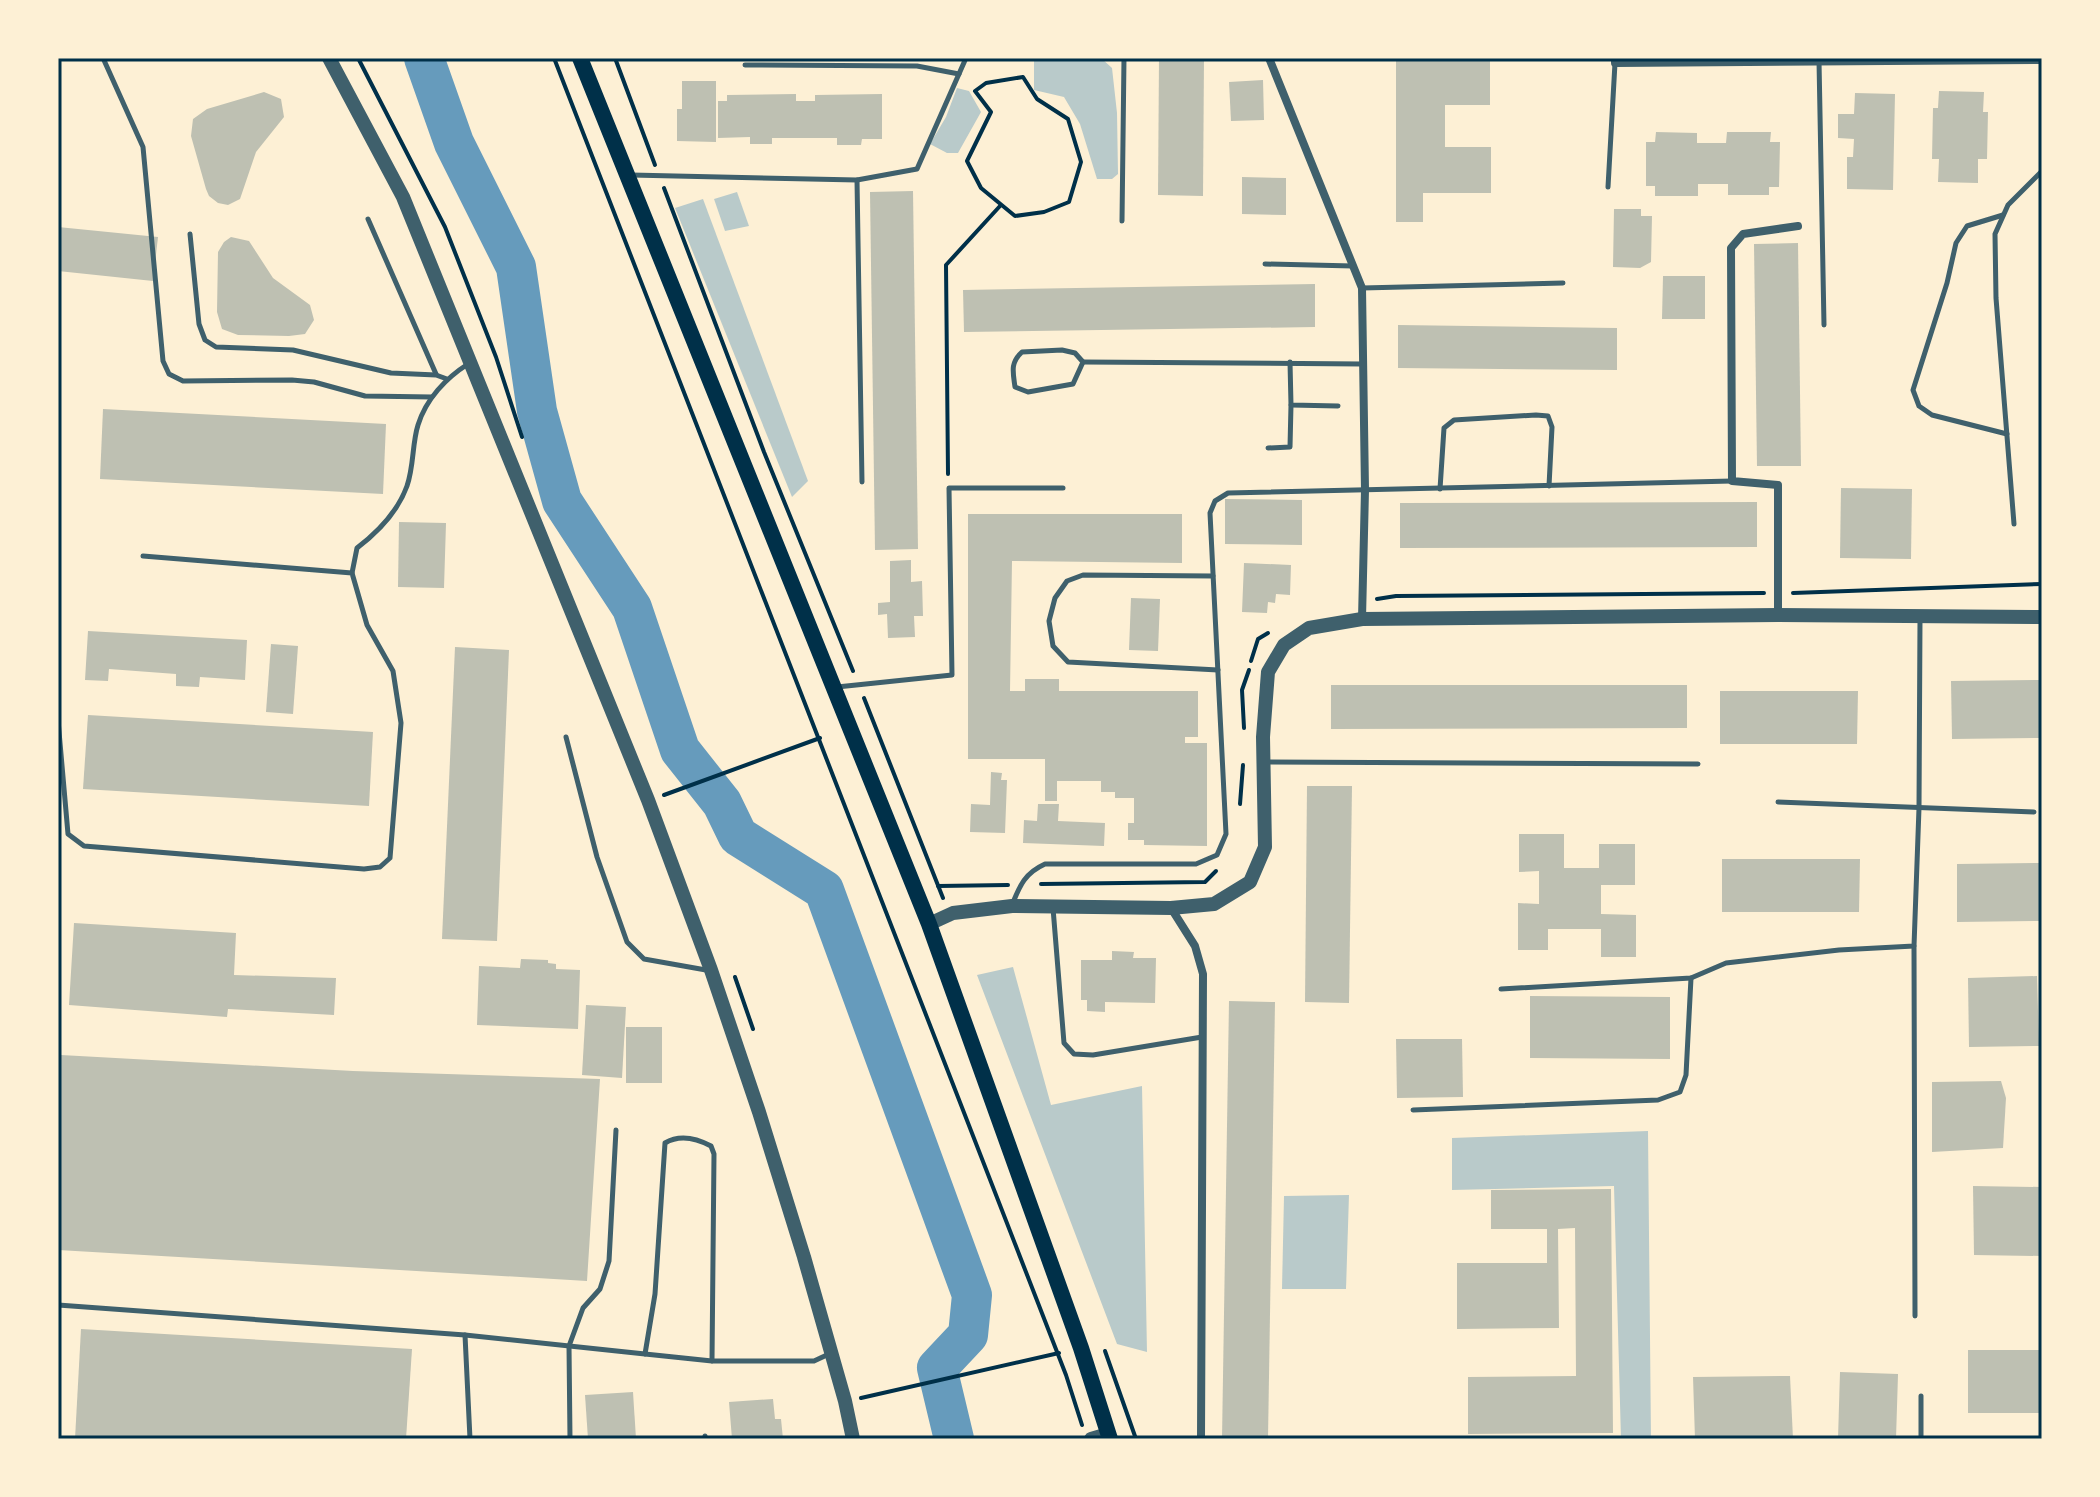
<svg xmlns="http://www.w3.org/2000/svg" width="2100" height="1497" font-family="Lora,serif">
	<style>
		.green { fill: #b9caca }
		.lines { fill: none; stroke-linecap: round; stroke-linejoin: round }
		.river { stroke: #669bbc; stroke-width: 40 }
		.building { fill: #bec0b2 }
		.path { stroke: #003049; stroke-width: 4 }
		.service { stroke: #3f606c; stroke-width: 5 }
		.minor { stroke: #3f606c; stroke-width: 8 }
		.tertiary { stroke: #3f606c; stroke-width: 14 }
		.secondary { stroke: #003049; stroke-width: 16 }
		.neatline { fill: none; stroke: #003049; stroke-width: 3 }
	</style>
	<rect width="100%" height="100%" fill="#fdf0d5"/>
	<g class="green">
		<polygon points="1054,58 1101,58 1112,68 1117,113 1118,174 1112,179 1097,179 1080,124 1064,97 1034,90 1034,60"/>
		<polygon points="957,88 969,91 981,112 958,153 947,153 930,144 946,117"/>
		<polygon points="737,192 749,226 725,231 714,199"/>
		<polygon points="703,199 808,481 792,497 675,208"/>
		<polygon points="1013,967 1051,1105 1142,1086 1147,1352 1117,1344 977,975"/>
		<polygon points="1648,1131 1651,1439 1621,1439 1614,1186 1452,1190 1452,1138"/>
		<polygon points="1349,1195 1346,1289 1282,1289 1284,1196"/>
	</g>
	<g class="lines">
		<polyline class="river" points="424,58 454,143 516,267 537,411 562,501 632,608 680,750 722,803 738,836 824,890 972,1295 968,1335 937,1368 954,1439"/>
	</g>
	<g class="building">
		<polygon points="1159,58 1204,58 1203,196 1158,195"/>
		<polygon points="1396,58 1490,60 1490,105 1445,105 1445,147 1491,147 1491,193 1423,193 1423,222 1396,222"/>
		<polygon points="1263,80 1264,120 1231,121 1229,82"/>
		<polygon points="682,81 716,81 716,142 677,141 677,109 682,109"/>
		<polygon points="1939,91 1984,92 1983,112 1988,112 1987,159 1978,159 1978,183 1938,182 1939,159 1932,159 1933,108 1938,108"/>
		<polygon points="264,92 281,99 284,117 256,152 240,199 228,205 218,203 209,196 206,189 191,136 193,119 207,109"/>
		<polygon points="1855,93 1895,94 1893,190 1847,189 1847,157 1853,157 1854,139 1838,138 1838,114 1854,114"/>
		<polygon points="796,94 796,101 815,101 815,95 882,94 882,139 862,139 861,145 837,145 837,138 772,138 772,144 750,144 750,137 718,138 718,101 727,101 727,95"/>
		<polygon points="1656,132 1697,133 1697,143 1726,143 1727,132 1771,132 1770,142 1780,142 1779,187 1769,187 1769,195 1728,195 1728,184 1698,184 1698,196 1655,196 1655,186 1646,186 1646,142 1655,142"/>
		<polygon points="1242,177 1286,178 1286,215 1242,214"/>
		<polygon points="913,191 918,549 875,550 870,192"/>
		<polygon points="1614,209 1641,209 1641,216 1652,216 1651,262 1640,268 1613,267"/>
		<polygon points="58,227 158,237 153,281 58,271"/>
		<polygon points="231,237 249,241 273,278 310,305 314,320 305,334 289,336 238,335 222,329 217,312 218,252 224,242"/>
		<polygon points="1798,243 1801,466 1757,466 1754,244"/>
		<polygon points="1663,276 1705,276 1705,319 1662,319"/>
		<polygon points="1315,284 1315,327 964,332 963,290"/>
		<polygon points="1398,325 1617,328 1617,370 1398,368"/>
		<polygon points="103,409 386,424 383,494 100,479"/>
		<polygon points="1841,488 1912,489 1911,559 1840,558"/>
		<polygon points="1225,499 1302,500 1302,545 1225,544"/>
		<polygon points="1757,502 1757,547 1400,548 1400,503"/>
		<polygon points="968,514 1182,514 1182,563 1012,561 1010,691 1025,691 1025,679 1059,679 1059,691 1198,691 1198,737 1185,737 1185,743 1207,743 1207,846 1144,845 1144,840 1128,840 1128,823 1134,823 1134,798 1115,798 1115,792 1101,792 1101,781 1057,781 1057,801 1045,801 1045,759 968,759"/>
		<polygon points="399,522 446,523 444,588 398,587"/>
		<polygon points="911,560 911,582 922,581 923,616 914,616 915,637 888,638 887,614 878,615 878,603 890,602 890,561"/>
		<polygon points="1244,563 1291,565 1290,595 1276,594 1275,603 1268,602 1267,613 1242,612"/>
		<polygon points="1131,598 1160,599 1158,651 1129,650"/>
		<polygon points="88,631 247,640 245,680 200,677 199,687 176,686 176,674 109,669 108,681 85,680"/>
		<polygon points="271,644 298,646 293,714 266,712"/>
		<polygon points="455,647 509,650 497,941 442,939"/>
		<polygon points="2042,680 2042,738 1952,739 1951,681"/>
		<polygon points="1331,685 1687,685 1687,728 1331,729"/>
		<polygon points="1720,691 1858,691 1857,744 1720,744"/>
		<polygon points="88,715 373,732 369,806 83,789"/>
		<polygon points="991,772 1002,773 1001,780 1007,780 1005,833 970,832 971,804 990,805"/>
		<polygon points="1307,786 1352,786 1349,1003 1305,1002"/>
		<polygon points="1038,804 1059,804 1058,821 1105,823 1104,846 1023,843 1024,820 1037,821"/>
		<polygon points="1519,834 1564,834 1564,868 1599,868 1599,844 1635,844 1635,885 1601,885 1601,914 1636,915 1636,957 1601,957 1601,929 1548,929 1548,950 1518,950 1518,903 1539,904 1539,871 1519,872"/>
		<polygon points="1722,859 1860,859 1859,912 1722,912"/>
		<polygon points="2042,863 2042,921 1957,922 1957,864"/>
		<polygon points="74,923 236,933 234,975 336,978 334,1015 228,1009 227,1017 69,1005"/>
		<polygon points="1112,951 1134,952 1133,958 1156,958 1155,1003 1105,1002 1105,1012 1087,1011 1087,1000 1081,1000 1081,960 1112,960"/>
		<polygon points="521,959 548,960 548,963 556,964 556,969 580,970 578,1029 477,1025 479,966 520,968"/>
		<polygon points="2037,976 2039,1046 1969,1047 1968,978"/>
		<polygon points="1530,996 1670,997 1670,1059 1530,1058"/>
		<polygon points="1229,1001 1275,1002 1268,1439 1222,1439"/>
		<polygon points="586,1005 626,1007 622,1078 582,1075"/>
		<rect x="626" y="1027" width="36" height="56"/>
		<polygon points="1396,1039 1462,1039 1463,1097 1397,1098"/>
		<polygon points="61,1055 353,1071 600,1079 587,1281 58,1250 58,1103"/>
		<polygon points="2001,1081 2006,1098 2003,1148 1932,1152 1932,1082"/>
		<polygon points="1973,1186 2041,1187 2042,1256 1974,1255"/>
		<polygon points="1611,1189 1613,1433 1468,1434 1468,1377 1576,1376 1575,1228 1558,1229 1559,1328 1457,1329 1457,1263 1547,1263 1547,1229 1491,1229 1491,1190"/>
		<polygon points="81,1329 412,1349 406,1439 75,1439"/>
		<rect x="1968" y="1350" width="74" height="63"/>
		<polygon points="1840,1372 1898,1374 1896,1439 1838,1439"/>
		<polygon points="1790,1376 1793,1439 1695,1439 1693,1377"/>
		<polygon points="633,1392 636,1439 588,1439 585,1395"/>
		<polygon points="773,1399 775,1419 781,1419 783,1439 732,1439 729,1402"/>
	</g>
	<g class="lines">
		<g class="path">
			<polyline points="358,58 445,227 496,357 522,437"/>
			<polyline points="554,58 1066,1375 1082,1425"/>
			<polyline points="615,58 655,165"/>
			<polygon points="1023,77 1037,99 1068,119 1081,162 1069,202 1044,212 1015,216 981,188 967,161 991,112 975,91 986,83"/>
			<polyline points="664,188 764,452 853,671"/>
			<polyline points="948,474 946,265 1000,206"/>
			<polyline points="1793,593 2042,584"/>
			<polyline points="1377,599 1396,596 1764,593"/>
			<polyline points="1251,661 1258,639 1268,633"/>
			<polyline points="864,698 943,898"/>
			<polyline points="1244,728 1242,690 1249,670"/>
			<polyline points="664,795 820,738"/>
			<polyline points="1240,804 1243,765"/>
			<polyline points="1041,884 1205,882 1216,871"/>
			<polyline points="938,886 1008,885"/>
			<polyline points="735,977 753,1029"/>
			<polyline points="1105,1351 1136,1439"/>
			<polyline points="861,1398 1059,1353"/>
		</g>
		<g class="service">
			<polyline points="103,58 143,147 163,361 169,374 183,381 292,380 314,382 365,396 432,397"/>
			<polyline points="1819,61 1824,325"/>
			<polyline points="745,65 917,66 959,74"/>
			<polyline points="631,175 857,180 917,169 966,58"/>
			<polyline points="857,180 862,482"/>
			<polyline points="1608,187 1615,63"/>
			<polyline points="2003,215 1967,226 1956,243 1947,283 1913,390 1919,406 1932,415 2007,434"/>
			<polyline points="368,219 436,374"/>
			<polyline points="1122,221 1124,58"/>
			<polyline points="190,234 199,324 205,340 216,347 293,350 391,373 436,375 447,379"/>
			<polyline points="1265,264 1353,266"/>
			<polyline points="1362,288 1563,283"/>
			<path d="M 1062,350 L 1075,353 L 1083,362 L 1073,384 L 1028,392 L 1015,387 C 1013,372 1010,363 1022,352 Z"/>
			<polyline points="1083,362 1362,364"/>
			<polyline points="1290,362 1291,405 1338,406"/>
			<polyline points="1268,448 1290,447 1291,405"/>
			<polyline points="1440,489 1444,428 1454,420 1536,415 1548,416 1552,427 1549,486"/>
			<polyline points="2014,524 1996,298 1995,234 2008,205 2042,171"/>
			<path d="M 352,573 L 357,548 C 378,532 398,511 407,486 C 414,466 412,444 418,425 C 426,399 446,378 468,364"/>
			<polyline points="1213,576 1083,575 1067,581 1055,598 1049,621 1053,646 1068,662 1218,670"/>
			<polyline points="837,687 952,675 949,488 1063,488"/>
			<polyline points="58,720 68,834 84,846 364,869 380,867 390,858 401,723 393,671 367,625 352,573 143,556"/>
			<polyline points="566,737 597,857 627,942 644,959 706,970"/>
			<polyline points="1267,762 1698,764"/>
			<polyline points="1778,802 2034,812"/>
			<path d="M 1012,905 C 1020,885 1025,873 1045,864 L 1196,864 L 1217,855 L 1226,834 L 1210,513 L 1215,501 L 1228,493 L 1732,481"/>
			<polyline points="1053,908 1064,1043 1074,1054 1093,1055 1202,1037"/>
			<polyline points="1914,946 1915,1316"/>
			<polyline points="1501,989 1691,978 1726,963 1839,950 1914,946 1919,808 1920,619"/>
			<polyline points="1413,1110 1658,1100 1680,1092 1686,1075 1691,978"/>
			<path d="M 58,1305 L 465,1335 L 645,1354 L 655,1294 L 665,1143 C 680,1134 696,1138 711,1146 L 714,1154 L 712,1361"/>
			<polyline points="465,1335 470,1439"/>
			<polyline points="645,1354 712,1361 814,1361 829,1354"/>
			<polyline points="1921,1396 1921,1439"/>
			<polyline points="705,1436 705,1439"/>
			<polyline points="570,1439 569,1346 583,1308 600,1289 609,1261 616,1130"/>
		</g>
		<g class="minor">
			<polyline points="1269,58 1362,288 1365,490 1362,619"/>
			<polyline points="1615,58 1615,63 2042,60"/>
			<polyline points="1778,615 1778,485 1732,481 1731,248 1743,234 1798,226"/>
			<polyline points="1171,908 1195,946 1203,974 1201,1439"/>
		</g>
		<g class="tertiary">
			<polyline points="329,58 403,197 648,800 711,970 759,1112 804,1257 845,1401 853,1439"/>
			<polyline points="929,924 953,913 1012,906 1171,908 1214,904 1250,882 1265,847 1263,737 1268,672 1284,645 1309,628 1362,619 1778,615 2042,617"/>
			<polyline points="1091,1439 1108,1434"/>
		</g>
		<polyline class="secondary" points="580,58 929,924 1081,1348 1110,1439"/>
	</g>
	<rect width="2100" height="1497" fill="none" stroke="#fdf0d5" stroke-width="120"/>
	<rect x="60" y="60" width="1980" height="1377" class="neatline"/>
</svg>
